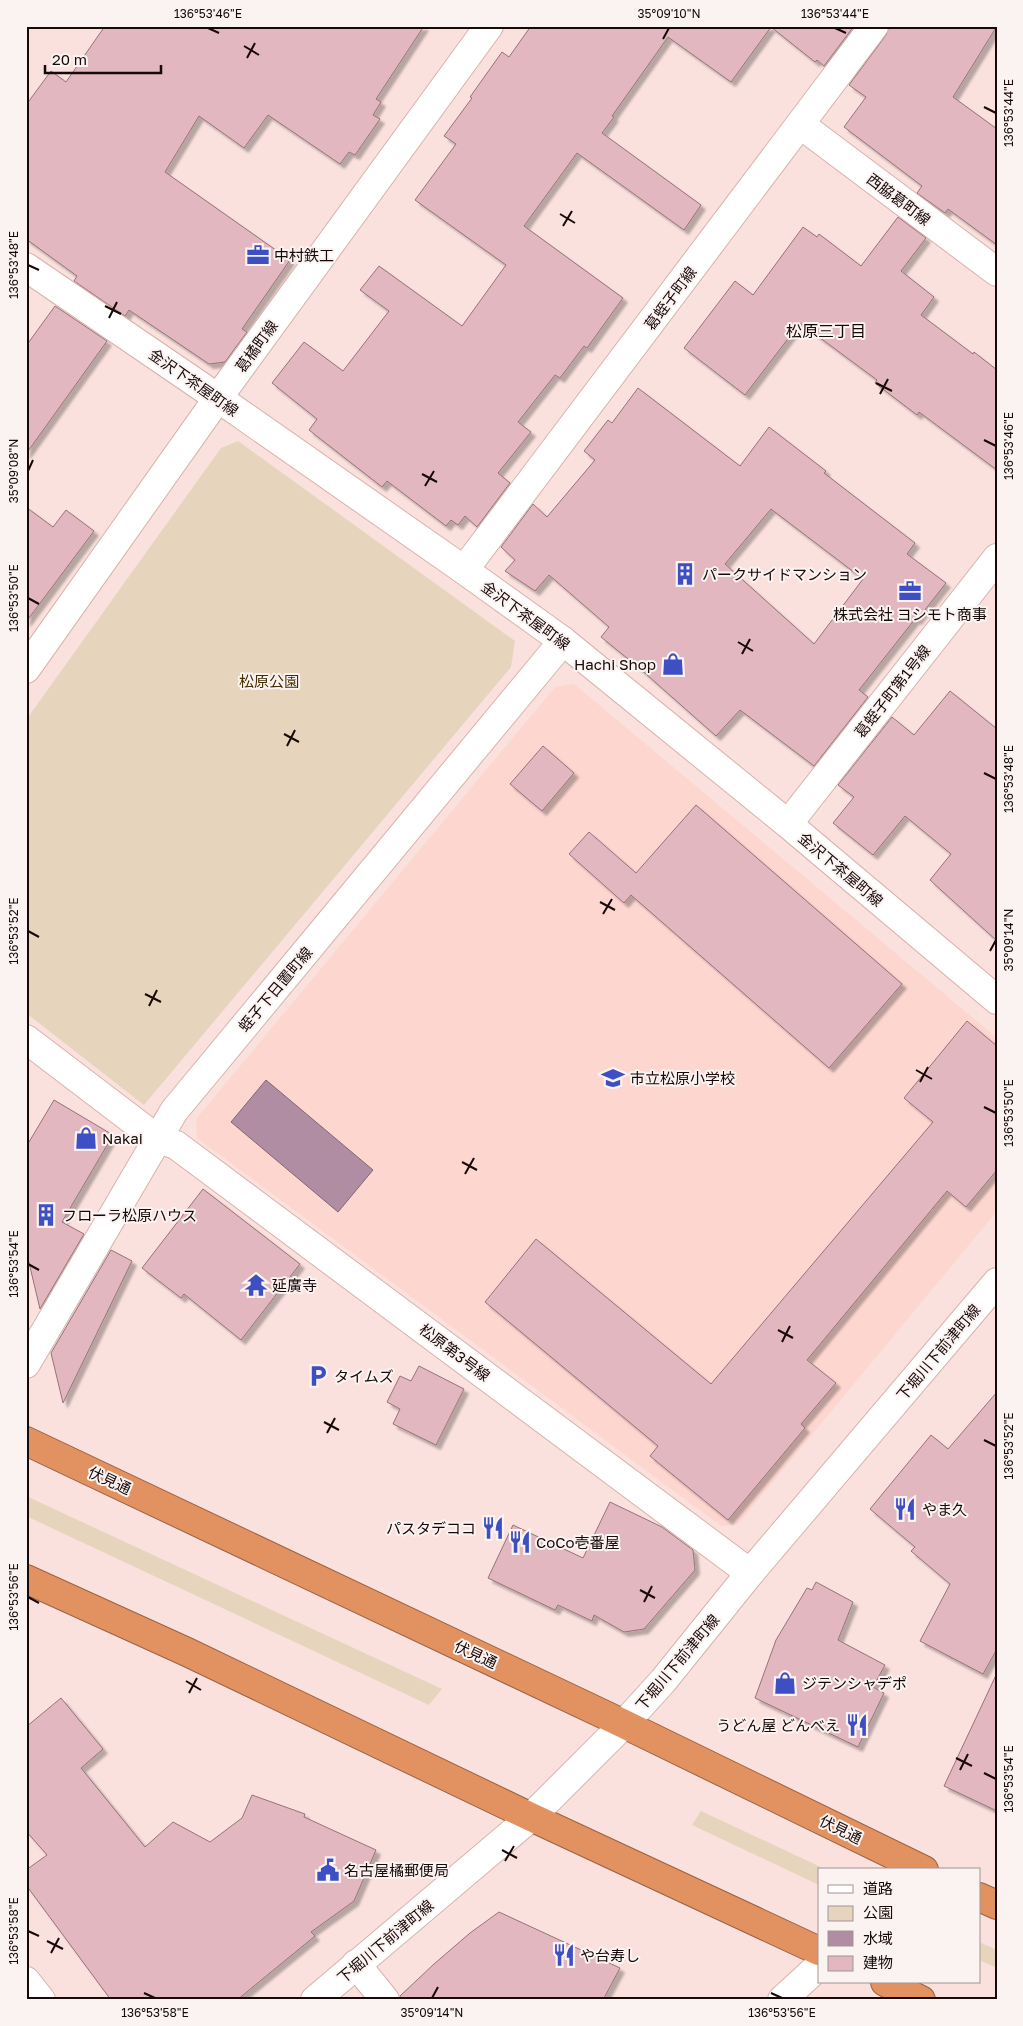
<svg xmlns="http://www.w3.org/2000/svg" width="1023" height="2026" font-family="'Golos Text','Noto Sans JP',sans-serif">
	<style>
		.built { fill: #fed6d0 }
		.green { fill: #e6d4bd }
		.water { fill: #b08da2; stroke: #826574 }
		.building { fill: #e2b7bf; stroke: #96727a; fill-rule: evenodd; filter: url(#shadow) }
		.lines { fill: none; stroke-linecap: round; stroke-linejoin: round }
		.street-casing { stroke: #d9b2ac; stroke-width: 30 }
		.secondary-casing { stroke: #d9b2ac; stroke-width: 30 }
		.highway-casing { stroke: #9b6242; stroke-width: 30 }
		.street { stroke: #fff; stroke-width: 28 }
		.secondary { stroke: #fff; stroke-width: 28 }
		.highway { stroke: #e29261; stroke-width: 28 }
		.ticks { fill: none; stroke: #160908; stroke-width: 2 }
		.labels { text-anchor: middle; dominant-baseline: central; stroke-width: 4; stroke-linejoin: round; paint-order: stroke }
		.street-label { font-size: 15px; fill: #160908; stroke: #fbf3f2 }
		.poi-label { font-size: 15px; fill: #160908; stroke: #fbf3f2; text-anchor: start }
		.park-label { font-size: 15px; fill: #452c03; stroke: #fbf3f2 }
		.neighbourhood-label { font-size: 16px; fill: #160908; stroke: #fbf3f2 }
		.neatline { fill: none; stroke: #160908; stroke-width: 2 }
		.ticks-label { font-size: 12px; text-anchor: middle; fill: #160908 }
	</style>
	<defs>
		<filter id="shadow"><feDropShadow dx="4.5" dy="4.5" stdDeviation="1" flood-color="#0004"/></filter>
	</defs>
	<rect width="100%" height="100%" fill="#fae1dd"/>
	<polygon class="built" points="574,684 997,1038 997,1211 738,1524 721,1526 197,1138 196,1119 555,687"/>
	<g class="green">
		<polygon points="238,441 515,641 511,667 144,1105 26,1013 26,720 221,448"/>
		<polygon points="26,1496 442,1689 429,1705 26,1516"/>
		<polygon points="701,1811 827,1870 819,1870 819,1885 692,1825"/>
		<polygon points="979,1942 997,1950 997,1968 979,1960"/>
	</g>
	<polygon class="water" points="266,1080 373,1170 338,1212 231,1122"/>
	<g class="building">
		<polygon points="105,26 424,26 376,99 381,102 373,115 380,119 355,155 349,152 340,164 268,115 244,148 199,116 165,172 290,260 242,329 247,332 225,362 209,364 129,310 125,316 74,281 77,276 26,239 26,105 51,71 66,82"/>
		<polygon points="531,26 854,26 824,66 817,60 815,62 771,27 731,82 668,37 612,116 614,117 602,133 701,205 684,230 577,153 524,226 623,298 587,348 584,346 560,378 555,375 518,422 531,432 498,473 510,483 477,527 465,516 458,525 451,520 446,526 387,481 382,487 309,430 317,419 272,383 304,342 343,371 389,311 360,290 379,266 462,326 506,265 415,200 456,144 444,136 472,98 470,97 502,52 509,57"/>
		<polygon points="889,26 997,26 953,97 997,129 997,245 948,209 945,213 917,193 922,186 844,127 866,97 849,85 886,35"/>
		<polygon points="898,217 926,238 901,271 934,297 921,315 973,354 974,352 997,370 997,470 919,412 917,415 875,383 877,380 800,323 745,395 684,348 735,281 753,295 803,227 817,237 819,234 861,266"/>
		<polygon points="55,306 107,341 26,454 26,346"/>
		<path d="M 638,388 L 740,466 L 769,427 L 826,471 L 824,473 L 915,543 L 907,554 L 946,583 L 917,620 L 915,619 L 859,690 L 868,697 L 814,766 L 740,710 L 716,736 L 638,667 L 601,637 L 609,627 L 549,575 L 535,591 L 505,571 L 515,560 L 501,547 L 533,504 L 547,517 L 595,460 L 584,451 L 608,420 L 612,423 ZM 771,509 L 863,579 L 814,644 L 725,564 Z"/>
		<polygon points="26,507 53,527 66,510 94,531 26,622"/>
		<polygon points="950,691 997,729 997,941 930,880 951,854 905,816 873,855 833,823 854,797 838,785 892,717 914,735"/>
		<polygon points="543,746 574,773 542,811 510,784"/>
		<polygon points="696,805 902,984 829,1068 631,895 624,903 569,854 589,832 636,873"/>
		<polygon points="967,1021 997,1046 997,1170 966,1207 947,1191 807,1360 836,1383 801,1424 805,1428 728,1520 650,1456 658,1446 485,1302 536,1239 711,1384 933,1122 904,1098"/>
		<polygon points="54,1100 113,1135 62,1222 84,1234 40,1309 26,1250 26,1147"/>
		<polygon points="203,1189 300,1264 241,1340 184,1294 181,1298 142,1268"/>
		<polygon points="111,1250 132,1261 63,1403 51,1353"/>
		<polygon points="419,1366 464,1389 436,1445 393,1424 400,1409 387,1402 400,1376 411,1381"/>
		<polygon points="997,1392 997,1649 983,1674 920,1641 950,1584 911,1551 915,1547 870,1509 931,1435 948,1449"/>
		<polygon points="610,1502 662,1527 693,1550 695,1570 644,1629 624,1632 594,1615 592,1621 558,1605 555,1610 488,1578 513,1525 583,1558"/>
		<polygon points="816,1582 853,1602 838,1640 885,1665 873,1687 884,1693 858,1747 755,1698 776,1640 807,1588 812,1590"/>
		<polygon points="997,1673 997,1811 944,1786"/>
		<polygon points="61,1698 103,1749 81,1768 145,1847 173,1822 210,1842 242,1818 252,1795 305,1814 304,1817 376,1850 354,1901 311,1932 315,1936 237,2000 111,2000 26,1885 26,1870 47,1855 26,1831 26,1727"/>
		<polygon points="499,1912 620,1968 603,2000 400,2000 400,1996 434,1964 470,1933"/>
	</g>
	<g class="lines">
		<defs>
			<g id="street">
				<polyline points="801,125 997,272"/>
				<polyline points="26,267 218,398 464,570 563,641 788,824 997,1000"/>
				<polyline points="464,570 874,26"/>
				<polyline points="26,669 218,398 489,26"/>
				<polyline points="788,824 997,558"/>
				<polyline points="26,1039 156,1138 176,1145 750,1573"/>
				<polyline points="26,1364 174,1111 563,641"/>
				<polyline points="356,1964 385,2000"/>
				<polyline points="782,2000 819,1966"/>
			</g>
			<g id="secondary">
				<polyline points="26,1981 41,2000"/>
				<polyline points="315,2000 531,1817 624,1724 663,1681 750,1573 997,1282"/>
			</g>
			<g id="highway">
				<polyline points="26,1441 624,1724 924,1870"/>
				<polyline points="26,1579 187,1652 531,1817 819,1951"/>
				<polyline points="979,1897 997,1905"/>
				<polyline points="885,1982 921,2000"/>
			</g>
		</defs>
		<use href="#street" class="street-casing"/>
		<use href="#secondary" class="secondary-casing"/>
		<use href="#highway" class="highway-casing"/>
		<use href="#street" class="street"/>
		<use href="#secondary" class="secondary"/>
		<use href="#highway" class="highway"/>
	</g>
	<path class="ticks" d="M 208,28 L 219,33M 835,28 L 846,33M 663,39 L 669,28M 244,46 L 259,55M 247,58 L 255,43M 984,107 L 996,113M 560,214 L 575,223M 563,226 L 572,211M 28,265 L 39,270M 105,306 L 121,314M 109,318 L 117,302M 876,383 L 892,391M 880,394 L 888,379M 984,440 L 996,446M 28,471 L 33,460M 422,474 L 437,482M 425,486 L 434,471M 28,598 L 39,604M 738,642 L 753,651M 742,654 L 750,639M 284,734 L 299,742M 287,746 L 295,730M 984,773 L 996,779M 600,902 L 615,910M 603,914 L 612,899M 28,931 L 39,937M 990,951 L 996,940M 145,994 L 161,1002M 149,1006 L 157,990M 916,1070 L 932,1079M 920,1082 L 928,1067M 984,1107 L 996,1113M 462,1162 L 477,1170M 465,1174 L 474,1158M 28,1264 L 39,1270M 778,1330 L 793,1338M 782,1342 L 790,1326M 324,1422 L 339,1430M 327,1433 L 335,1418M 984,1440 L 996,1446M 640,1590 L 655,1598M 28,1597 L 39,1603M 644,1602 L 652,1586M 186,1681 L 201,1690M 189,1693 L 197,1678M 956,1758 L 972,1766M 960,1770 L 968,1754M 984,1773 L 996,1779M 502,1850 L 517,1858M 505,1861 L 514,1846M 28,1931 L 39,1936M 47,1941 L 63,1949M 51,1953 L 59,1938M 144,1993 L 155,1998M 771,1993 L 782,1998M 432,1998 L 438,1987"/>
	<defs>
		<symbol id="office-bare" viewBox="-9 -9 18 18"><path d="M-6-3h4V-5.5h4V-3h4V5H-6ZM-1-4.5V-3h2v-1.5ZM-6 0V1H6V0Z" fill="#3d4fc2" stroke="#fbf3f2" stroke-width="2.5" paint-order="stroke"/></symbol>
		<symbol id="building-bare" viewBox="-9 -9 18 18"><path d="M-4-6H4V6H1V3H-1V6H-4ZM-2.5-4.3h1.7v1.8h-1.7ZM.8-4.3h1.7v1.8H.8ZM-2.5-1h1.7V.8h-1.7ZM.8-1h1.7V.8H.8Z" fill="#3d4fc2" stroke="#fbf3f2" stroke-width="2.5" paint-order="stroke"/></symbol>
		<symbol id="shop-bare" viewBox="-9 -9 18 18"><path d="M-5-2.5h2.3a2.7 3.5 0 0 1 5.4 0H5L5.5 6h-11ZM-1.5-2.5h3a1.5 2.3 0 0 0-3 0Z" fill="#3d4fc2" stroke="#fbf3f2" stroke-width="2.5" paint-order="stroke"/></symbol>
		<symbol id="school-bare" viewBox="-9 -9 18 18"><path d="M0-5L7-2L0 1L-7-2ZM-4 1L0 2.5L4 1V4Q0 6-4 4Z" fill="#3d4fc2" stroke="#fbf3f2" stroke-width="2.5" paint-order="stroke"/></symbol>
		<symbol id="temple-bare" viewBox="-9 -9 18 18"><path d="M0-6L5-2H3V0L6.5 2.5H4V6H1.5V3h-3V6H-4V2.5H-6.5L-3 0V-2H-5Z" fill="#3d4fc2" stroke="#fbf3f2" stroke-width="2.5" paint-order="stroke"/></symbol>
		<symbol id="parking-bare" viewBox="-9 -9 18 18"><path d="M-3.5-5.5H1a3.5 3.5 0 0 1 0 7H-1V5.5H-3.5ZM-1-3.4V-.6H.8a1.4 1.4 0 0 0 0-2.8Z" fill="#3d4fc2" stroke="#fbf3f2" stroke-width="2.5" paint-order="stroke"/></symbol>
		<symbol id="restaurant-bare" viewBox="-9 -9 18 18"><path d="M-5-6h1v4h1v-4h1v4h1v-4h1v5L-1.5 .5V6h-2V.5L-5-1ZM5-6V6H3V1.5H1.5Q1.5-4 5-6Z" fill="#3d4fc2" stroke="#fbf3f2" stroke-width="2.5" paint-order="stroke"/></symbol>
		<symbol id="civic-bare" viewBox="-9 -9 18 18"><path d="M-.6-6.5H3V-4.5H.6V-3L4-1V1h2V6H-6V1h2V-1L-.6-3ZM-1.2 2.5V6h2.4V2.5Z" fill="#3d4fc2" stroke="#fbf3f2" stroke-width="2.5" paint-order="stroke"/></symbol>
	</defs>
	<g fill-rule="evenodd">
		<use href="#office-bare" x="242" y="239" width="32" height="32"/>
		<use href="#building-bare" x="669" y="558" width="32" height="32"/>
		<use href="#office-bare" x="894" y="575" width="32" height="32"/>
		<use href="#shop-bare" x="657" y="648" width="32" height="32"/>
		<use href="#school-bare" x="597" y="1062" width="32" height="32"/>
		<use href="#shop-bare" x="70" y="1122" width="32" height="32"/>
		<use href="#building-bare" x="30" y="1199" width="32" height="32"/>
		<use href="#temple-bare" x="240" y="1269" width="32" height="32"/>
		<use href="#parking-bare" x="302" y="1360" width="32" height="32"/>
		<use href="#restaurant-bare" x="889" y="1493" width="32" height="32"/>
		<use href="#restaurant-bare" x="477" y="1512" width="32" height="32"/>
		<use href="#restaurant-bare" x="504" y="1526" width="32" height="32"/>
		<use href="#shop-bare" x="769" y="1667" width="32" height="32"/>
		<use href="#restaurant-bare" x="841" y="1709" width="32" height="32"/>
		<use href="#civic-bare" x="312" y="1854" width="32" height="32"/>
		<use href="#restaurant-bare" x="548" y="1939" width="32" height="32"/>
	</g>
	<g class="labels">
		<g class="street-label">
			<text transform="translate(899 199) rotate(37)">西脇葛町線</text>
			<text transform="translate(670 298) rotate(-53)">葛蛭子町線</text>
			<text transform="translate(256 346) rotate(-54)">葛橘町線</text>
			<text transform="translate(194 382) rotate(35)">金沢下茶屋町線</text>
			<text transform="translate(526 615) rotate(36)">金沢下茶屋町線</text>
			<text transform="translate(892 691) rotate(-52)">葛蛭子町第1号線</text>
			<text transform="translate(841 869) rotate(40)">金沢下茶屋町線</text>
			<text transform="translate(275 989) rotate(-50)">蛭子下日置町線</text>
			<text transform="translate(455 1352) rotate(37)">松原第3号線</text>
			<text transform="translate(938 1352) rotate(-50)">下堀川下前津町線</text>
			<text transform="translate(110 1480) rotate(25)">伏見通</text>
			<text transform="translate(476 1654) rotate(25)">伏見通</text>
			<text transform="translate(677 1662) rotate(-50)">下堀川下前津町線</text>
			<text transform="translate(841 1829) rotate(26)">伏見通</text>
			<text transform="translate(385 1941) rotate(-40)">下堀川下前津町線</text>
		</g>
		<g class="poi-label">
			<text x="274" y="255">中村鉄工</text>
			<text x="702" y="574">パークサイドマンション</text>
			<text x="910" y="614" text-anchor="middle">株式会社 ヨシモト商事</text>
			<text x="656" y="664" text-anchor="end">Hachi Shop</text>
			<text x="630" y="1078">市立松原小学校</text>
			<text x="102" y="1138">Nakai</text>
			<text x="62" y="1215">フローラ松原ハウス</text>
			<text x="272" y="1285">延廣寺</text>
			<text x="334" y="1376">タイムズ</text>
			<text x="922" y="1509">やま久</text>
			<text x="476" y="1528" text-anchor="end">パスタデココ</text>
			<text x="536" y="1542">CoCo壱番屋</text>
			<text x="802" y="1683">ジテンシャデポ</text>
			<text x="840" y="1725" text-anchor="end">うどん屋 どんべえ</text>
			<text x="344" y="1870">名古屋橘郵便局</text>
			<text x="580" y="1955">や台寿し</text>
		</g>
		<g class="park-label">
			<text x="269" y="681">松原公園</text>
		</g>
		<g class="neighbourhood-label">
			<text x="826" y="331">松原三丁目</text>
		</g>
	</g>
	<rect width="1023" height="2026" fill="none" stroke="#fbf3f2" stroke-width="55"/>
	<rect x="818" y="1868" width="162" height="115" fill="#fbf3f2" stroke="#9f9594"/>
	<rect x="828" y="1885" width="25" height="8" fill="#ffffff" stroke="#9f9594"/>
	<text x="863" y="1894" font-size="15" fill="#160908">道路</text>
	<rect x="828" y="1906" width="25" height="15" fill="#e6d4bd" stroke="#9f9594"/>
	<text x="863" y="1918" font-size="15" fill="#160908">公園</text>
	<rect x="828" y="1931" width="25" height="15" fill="#b08da2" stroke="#9f9594"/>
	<text x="863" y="1944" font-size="15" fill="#160908">水域</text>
	<rect x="828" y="1956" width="25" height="15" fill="#e2b7bf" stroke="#9f9594"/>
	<text x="863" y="1968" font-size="15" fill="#160908">建物</text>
	<path d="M45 65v8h116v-8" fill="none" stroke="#160908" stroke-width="2.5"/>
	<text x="52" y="65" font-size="15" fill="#160908" stroke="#fbf3f2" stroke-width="4" paint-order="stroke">20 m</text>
	<rect x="28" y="28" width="968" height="1970" class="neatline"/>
	<g class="ticks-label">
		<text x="208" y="18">136°53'46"E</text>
		<text x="669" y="18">35°09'10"N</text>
		<text x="835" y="18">136°53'44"E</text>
		<text transform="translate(1009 113) rotate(-90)" y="4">136°53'44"E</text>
		<text transform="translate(14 265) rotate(-90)" y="4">136°53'48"E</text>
		<text transform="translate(1009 446) rotate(-90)" y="4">136°53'46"E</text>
		<text transform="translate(14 471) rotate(-90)" y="4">35°09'08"N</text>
		<text transform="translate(14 598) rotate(-90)" y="4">136°53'50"E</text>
		<text transform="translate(1009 779) rotate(-90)" y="4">136°53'48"E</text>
		<text transform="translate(14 931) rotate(-90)" y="4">136°53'52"E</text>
		<text transform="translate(1009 940) rotate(-90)" y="4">35°09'14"N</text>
		<text transform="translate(1009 1113) rotate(-90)" y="4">136°53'50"E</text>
		<text transform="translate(14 1264) rotate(-90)" y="4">136°53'54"E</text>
		<text transform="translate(1009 1446) rotate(-90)" y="4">136°53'52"E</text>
		<text transform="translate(14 1597) rotate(-90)" y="4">136°53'56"E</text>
		<text transform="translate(1009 1779) rotate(-90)" y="4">136°53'54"E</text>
		<text transform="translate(14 1931) rotate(-90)" y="4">136°53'58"E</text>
		<text x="155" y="2017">136°53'58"E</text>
		<text x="432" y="2017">35°09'14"N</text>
		<text x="782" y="2017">136°53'56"E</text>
	</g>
</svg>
